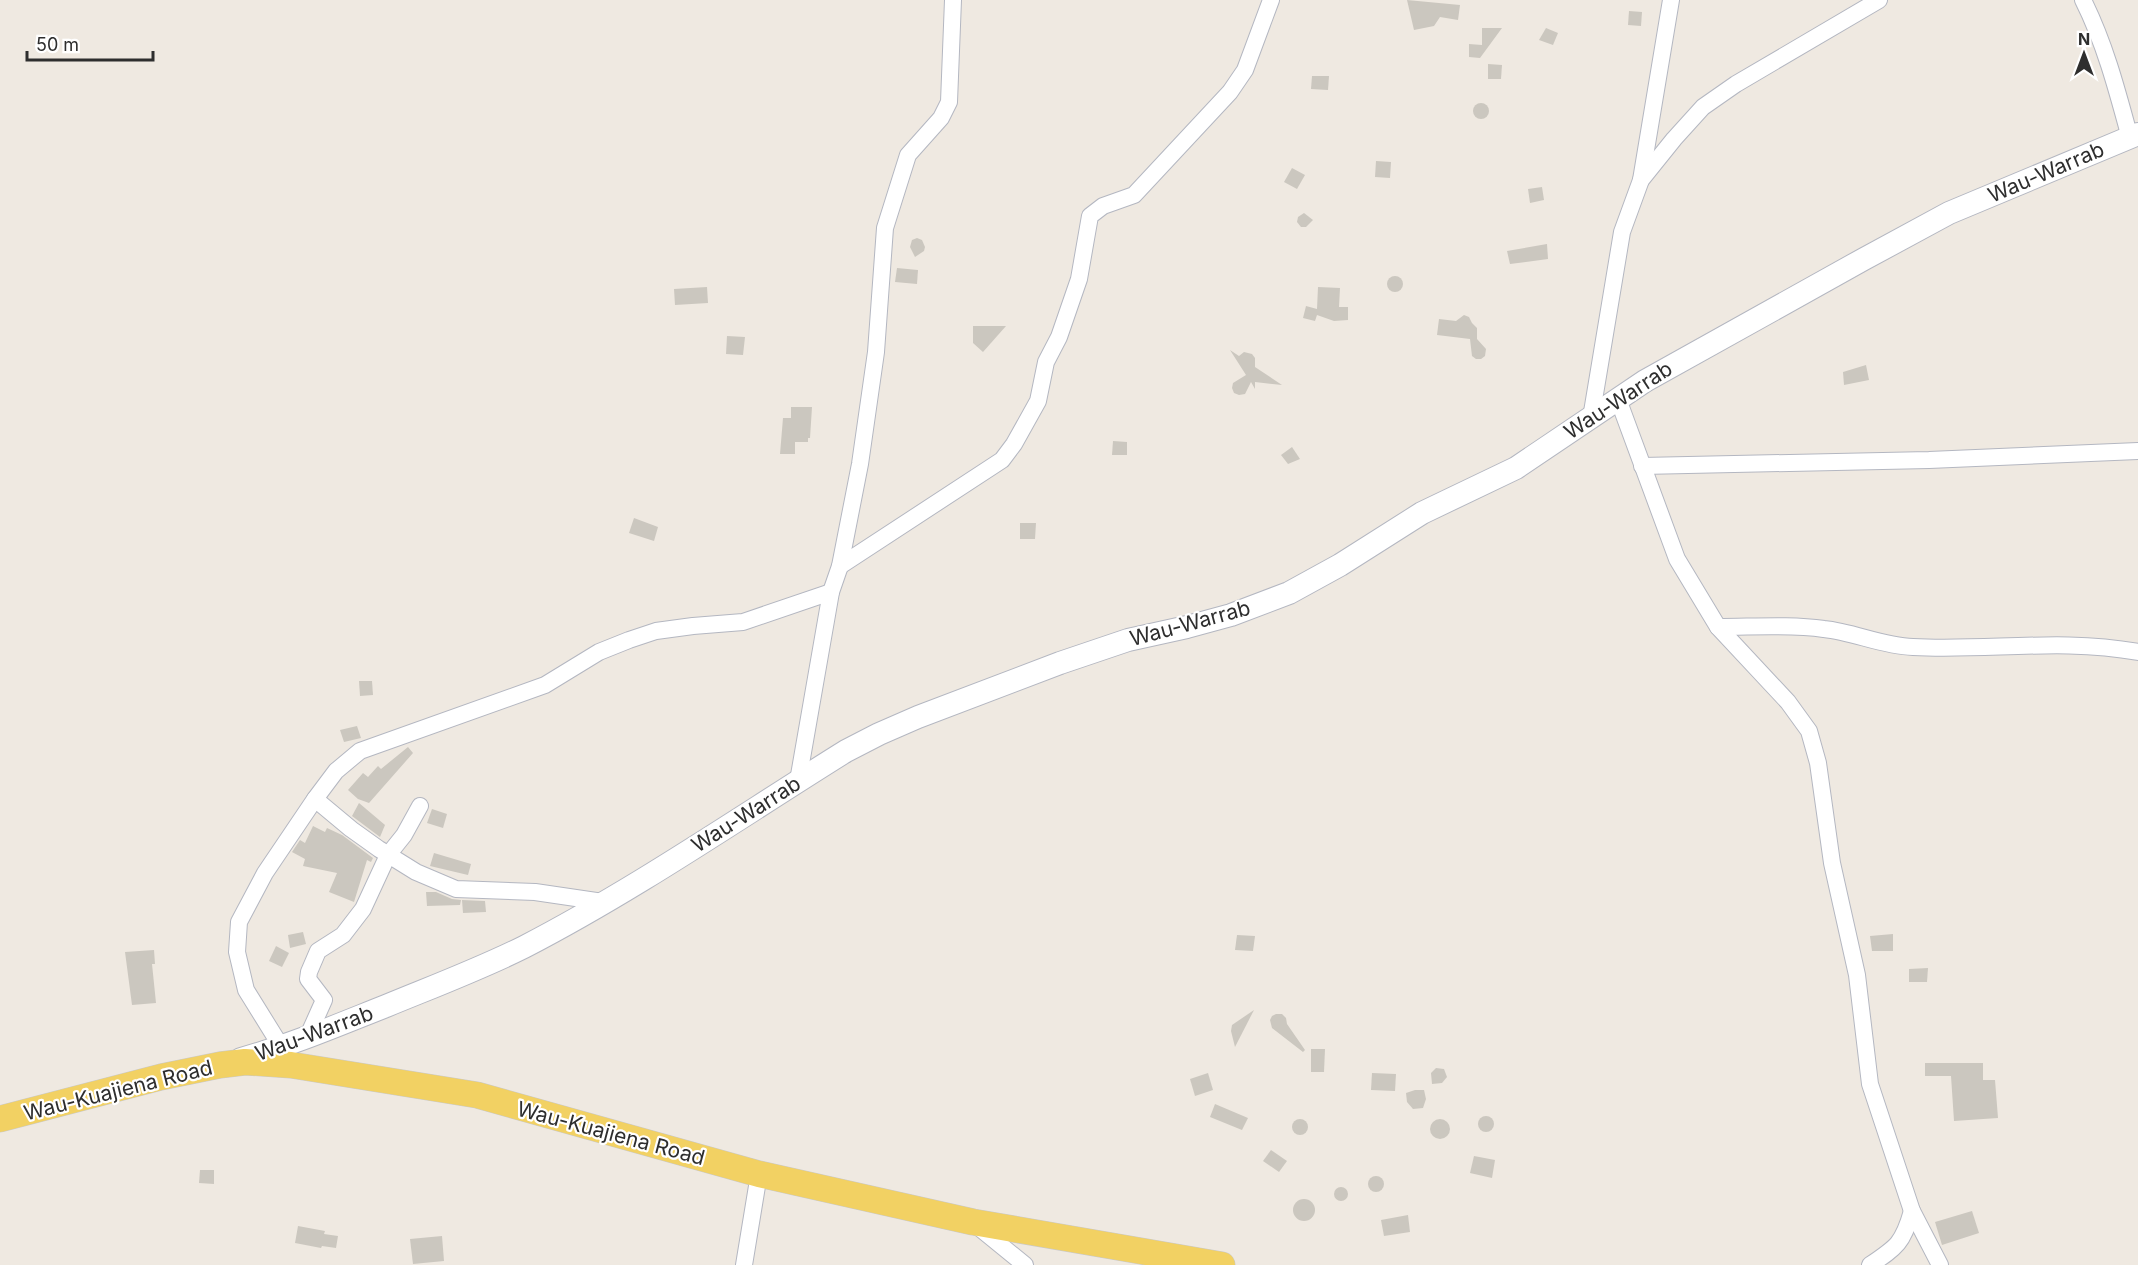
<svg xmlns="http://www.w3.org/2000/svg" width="2138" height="1265" font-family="Inter,sans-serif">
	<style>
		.building { fill: #cbc7bf }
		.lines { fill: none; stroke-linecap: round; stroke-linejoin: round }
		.minor-casing { stroke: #b4b7c1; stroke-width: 18 }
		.secondary-casing { stroke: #b4b7c1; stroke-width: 24 }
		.primary-casing { stroke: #c9c9c9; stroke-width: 27 }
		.minor { stroke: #fff; stroke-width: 16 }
		.secondary { stroke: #fff; stroke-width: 22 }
		.primary { stroke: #f2d163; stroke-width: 26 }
		.labels { text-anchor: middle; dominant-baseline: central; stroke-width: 4.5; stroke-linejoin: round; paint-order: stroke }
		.street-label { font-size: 21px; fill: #2e2e2e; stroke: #fff }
	</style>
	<rect width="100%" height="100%" fill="#efe9e1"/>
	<g class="building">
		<polygon points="1407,0 1460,5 1458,20 1440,17 1434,26 1414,30"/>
		<polygon points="1629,11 1642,12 1641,26 1628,25"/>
		<polygon points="1482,28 1502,28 1480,58 1469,57 1469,44 1482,45"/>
		<polygon points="1546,28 1558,33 1553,45 1539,40"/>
		<polygon points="1488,64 1502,65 1501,79 1488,79"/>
		<polygon points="1312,76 1329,76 1328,90 1311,89"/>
		<circle cx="1481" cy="111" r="8"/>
		<polygon points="1376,161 1391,162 1390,178 1375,177"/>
		<polygon points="1292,168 1305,175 1297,189 1284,182"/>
		<polygon points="1542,187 1544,200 1530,203 1528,189"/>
		<polygon points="1304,213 1313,220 1306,227 1301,227 1297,222 1298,217"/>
		<polygon points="917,238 922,240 925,247 924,251 915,257 910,247 912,240"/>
		<polygon points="1547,244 1548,259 1510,264 1507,251"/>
		<polygon points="897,268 918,270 917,284 895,282"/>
		<circle cx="1395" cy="284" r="8"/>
		<polygon points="707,287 708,303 675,305 674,289"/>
		<polygon points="1318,287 1340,288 1339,307 1348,307 1348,320 1334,321 1317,315 1315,321 1303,318 1306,306 1317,309"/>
		<polygon points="1464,315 1469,317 1472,323 1477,328 1477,339 1486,349 1485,356 1481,359 1476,359 1472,356 1470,339 1437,335 1439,319 1456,321"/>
		<polygon points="973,326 1006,326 983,352 973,343"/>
		<polygon points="727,336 745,337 743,355 726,354"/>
		<polygon points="1230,350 1239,356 1244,352 1252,354 1255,358 1255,367 1282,385 1255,382 1255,389 1251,382 1245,394 1239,395 1234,393 1232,388 1233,383 1246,375"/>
		<polygon points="1866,365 1869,380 1844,385 1843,372"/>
		<polygon points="791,407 812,407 810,438 808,438 808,442 795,442 795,454 780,454 783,418 791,418"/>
		<polygon points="1113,441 1127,442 1127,455 1112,455"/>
		<polygon points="1292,447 1300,459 1288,464 1281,455"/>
		<polygon points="634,518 658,527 654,541 629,533"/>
		<polygon points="1020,523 1036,523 1035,539 1020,539"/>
		<polygon points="359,681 372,681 373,695 360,696"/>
		<polygon points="357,726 361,738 344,742 340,730"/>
		<polygon points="408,747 413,753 369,803 358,799 348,790 363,773 368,777 378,766 381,769"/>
		<polygon points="359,803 385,825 380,837 352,816"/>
		<polygon points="432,809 447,814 443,828 427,823"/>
		<polygon points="313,826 325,832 327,828 342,835 373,858 371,862 367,860 354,902 329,892 337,873 303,866 305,859 292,852 300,840 305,843"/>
		<polygon points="434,853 471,864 468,875 430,866"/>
		<polygon points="426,892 436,892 452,899 461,900 460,905 427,906"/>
		<polygon points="462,900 485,901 486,912 463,913"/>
		<polygon points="303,932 306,944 290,948 288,935"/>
		<polygon points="1893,934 1893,951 1872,951 1870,936"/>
		<polygon points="1237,935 1255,936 1253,951 1235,950"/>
		<polygon points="276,946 289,953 282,967 269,961"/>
		<polygon points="154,950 155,964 152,964 156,1003 132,1005 125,952"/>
		<polygon points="1928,968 1927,982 1909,982 1909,969"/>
		<polygon points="1254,1010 1235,1047 1231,1031 1232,1025"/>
		<polygon points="1276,1014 1282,1014 1286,1018 1287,1024 1305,1050 1303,1052 1272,1028 1270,1020 1272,1016"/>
		<polygon points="1311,1049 1325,1049 1324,1072 1311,1072"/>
		<polygon points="1925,1063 1983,1063 1983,1080 1995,1080 1998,1118 1954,1121 1951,1076 1925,1076"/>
		<polygon points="1436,1068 1444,1069 1447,1077 1442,1083 1432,1084 1431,1073"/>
		<polygon points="1208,1073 1213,1090 1195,1096 1190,1079"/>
		<polygon points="1372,1073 1396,1074 1395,1091 1371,1090"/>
		<polygon points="1415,1090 1424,1090 1426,1099 1423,1108 1413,1109 1407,1102 1406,1093"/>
		<polygon points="1215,1104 1248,1118 1242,1130 1210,1117"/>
		<circle cx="1486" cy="1124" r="8"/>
		<circle cx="1300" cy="1127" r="8"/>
		<circle cx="1440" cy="1129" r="10"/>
		<polygon points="1271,1150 1287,1161 1279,1172 1263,1161"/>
		<polygon points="1474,1156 1495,1160 1492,1178 1470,1173"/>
		<polygon points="200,1170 214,1170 214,1184 199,1183"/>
		<circle cx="1376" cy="1184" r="8"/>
		<circle cx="1341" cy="1194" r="7"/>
		<circle cx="1304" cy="1210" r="11"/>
		<polygon points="1972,1211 1979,1233 1942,1245 1935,1222"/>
		<polygon points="1408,1215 1410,1232 1384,1236 1381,1220"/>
		<polygon points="298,1226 325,1231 324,1234 338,1236 336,1248 322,1246 321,1248 295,1243"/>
		<polygon points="442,1236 444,1261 413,1264 410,1239"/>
	</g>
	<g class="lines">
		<defs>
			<g id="minor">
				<path d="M 2083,0 C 2105,44 2117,90 2130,138"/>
				<polyline points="1641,180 1671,0"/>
				<polyline points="1618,399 1677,559 1718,627 1788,702 1809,731 1818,763 1832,863 1857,975 1870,1084 1912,1211 1940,1265"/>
				<polyline points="1591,418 1622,232 1641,180 1674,139 1703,107 1736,84 1879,0"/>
				<polyline points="1642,466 1929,460 2138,451"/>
				<polyline points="840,566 1002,460 1014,444 1038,401 1046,362 1059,337 1079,279 1090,216 1103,206 1134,195 1230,92 1245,70 1271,0"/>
				<path d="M 1718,627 C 1753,627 1790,624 1824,629 C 1854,632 1882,646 1913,647 C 1988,651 2063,638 2138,652"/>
				<polyline points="798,781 831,592 840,566 860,464 876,352 885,228 908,155 941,118 949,102 953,0"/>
				<polyline points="315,799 351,829 379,849 416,872 456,889 535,892 603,902"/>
				<polyline points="307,1038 324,1000 308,979 309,972 318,951 343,935 363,909 388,855 404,835 420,806"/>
				<polyline points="282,1048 246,990 237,952 239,922 265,873 315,799 336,771 360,751 545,685 599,652 629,640 656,631 693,626 743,622 831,592"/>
				<polyline points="976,1225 1025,1265"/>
				<polyline points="744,1265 759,1174"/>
				<path d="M 1870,1265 C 1897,1247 1903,1243 1912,1211"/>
			</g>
			<path id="secondary" d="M 241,1059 C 291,1045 338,1025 386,1006 C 432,987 480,969 524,947 C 636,889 740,817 846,751 L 879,734 L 918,717 L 1060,663 L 1128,640 L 1187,627 L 1231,615 L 1289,593 L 1340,565 L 1422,513 L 1516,468 L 1645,381 L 1864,259 L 1949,213 L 2138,134"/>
			<polyline id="primary" points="0,1119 161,1077 220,1065 245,1062 291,1065 477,1095 759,1174 973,1222 1222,1265"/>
		</defs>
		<use href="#minor" class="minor-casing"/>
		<use href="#secondary" class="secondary-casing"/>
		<use href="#primary" class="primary-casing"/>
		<use href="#minor" class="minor"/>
		<use href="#secondary" class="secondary"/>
		<use href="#primary" class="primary"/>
	</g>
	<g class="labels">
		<g class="street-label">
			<text transform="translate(2046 172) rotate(-23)">Wau-Warrab</text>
			<text transform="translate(1618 400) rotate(-33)">Wau-Warrab</text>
			<text transform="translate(1190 623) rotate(-15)">Wau-Warrab</text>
			<text transform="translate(746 814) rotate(-32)">Wau-Warrab</text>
			<text transform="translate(314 1033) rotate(-20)">Wau-Warrab</text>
			<text transform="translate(118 1090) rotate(-14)">Wau-Kuajiena Road</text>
			<text transform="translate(611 1133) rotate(15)">Wau-Kuajiena Road</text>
		</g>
	</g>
	<g transform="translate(2084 54)" stroke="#ffffff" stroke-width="4.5" paint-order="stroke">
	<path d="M0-4.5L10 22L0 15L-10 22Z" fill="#2e2e2e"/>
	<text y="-9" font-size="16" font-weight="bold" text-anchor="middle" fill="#2e2e2e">N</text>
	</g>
	<path d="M27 51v9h126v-9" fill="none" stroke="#2e2e2e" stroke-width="3"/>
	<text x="36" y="51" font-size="18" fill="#2e2e2e" stroke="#ffffff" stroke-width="4.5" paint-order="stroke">50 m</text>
</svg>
